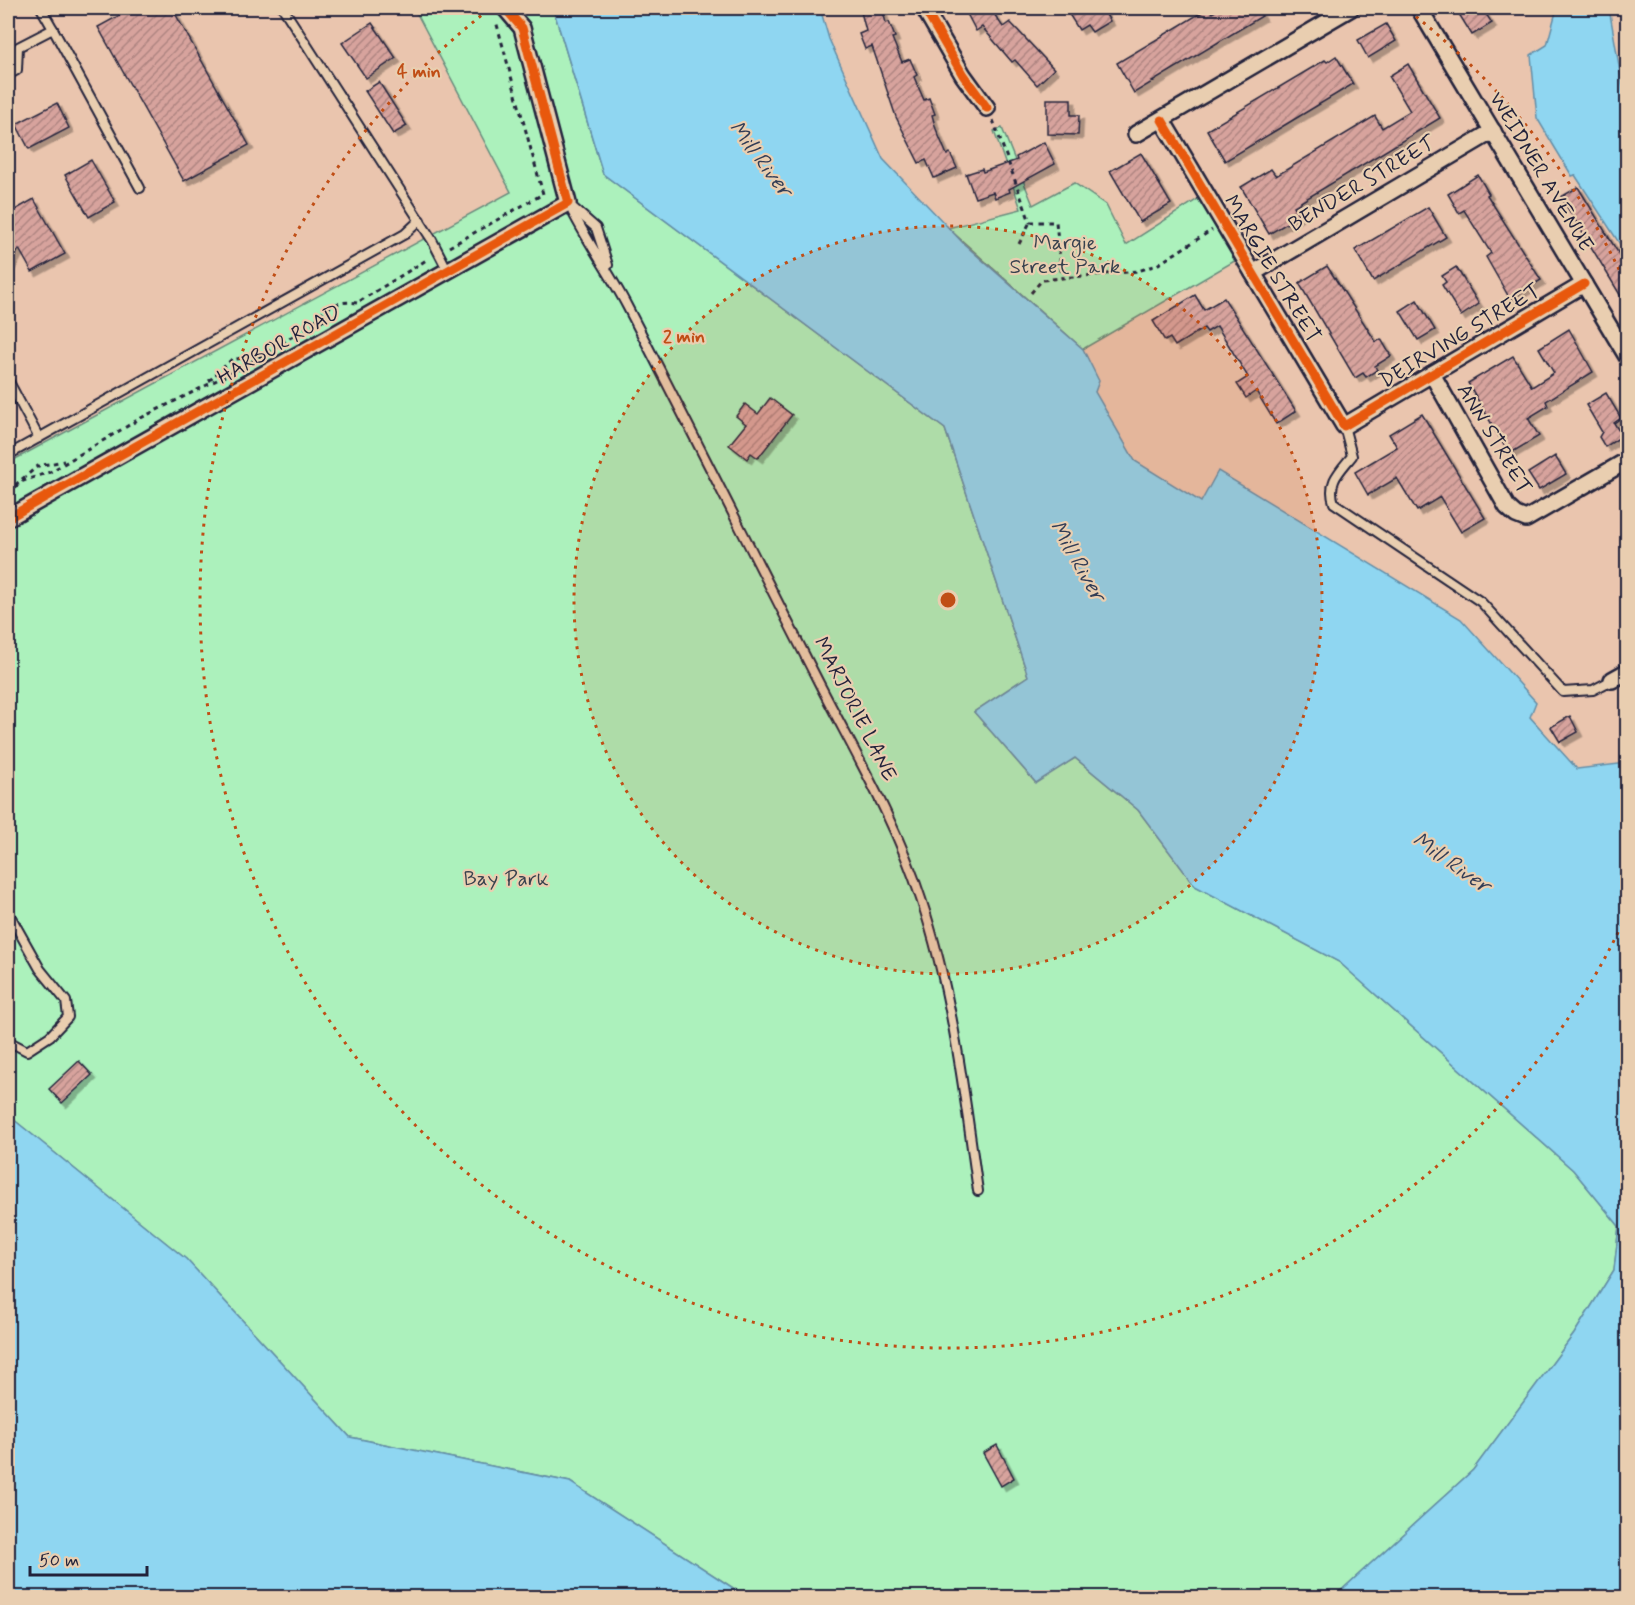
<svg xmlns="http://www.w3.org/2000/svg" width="1635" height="1605" font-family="Mynerve,sans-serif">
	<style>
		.green { fill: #acf1bc; stroke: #678a7c; stroke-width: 1.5 }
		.water { fill: #8fd6f1; stroke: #638ea8; stroke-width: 1.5 }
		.building { fill: url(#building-hatch); stroke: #22223b; stroke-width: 1.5; filter: url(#shadow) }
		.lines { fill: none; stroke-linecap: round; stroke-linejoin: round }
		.lane-casing { stroke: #22223b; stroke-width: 12 }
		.street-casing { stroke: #22223b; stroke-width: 20 }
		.path { stroke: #22223b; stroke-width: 3; stroke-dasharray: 4.5 4.5; stroke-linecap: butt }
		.lane { stroke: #e9ceb0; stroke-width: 8 }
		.street { stroke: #e9ceb0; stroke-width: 15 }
		.cycleway-casing { stroke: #e9ceb0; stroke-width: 13 }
		.cycleway { stroke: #e8590c; stroke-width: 9 }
		.ring { fill: none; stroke: #c04e15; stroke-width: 3; stroke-dasharray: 3 6 }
		.labels { text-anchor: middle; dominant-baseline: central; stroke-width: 4.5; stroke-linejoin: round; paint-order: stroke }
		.street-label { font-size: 21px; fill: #22223b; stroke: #e9ceb0 }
		.park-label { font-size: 21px; fill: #37414e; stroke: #e9ceb0 }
		.water-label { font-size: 22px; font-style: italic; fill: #323d56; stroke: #e9ceb0 }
		.centre { fill: #c04e15; stroke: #e9ceb0; stroke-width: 3 }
		.ring-label { font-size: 18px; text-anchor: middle; font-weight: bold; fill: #c04e15; stroke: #e9ceb0; stroke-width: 4.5; stroke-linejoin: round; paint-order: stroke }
	</style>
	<defs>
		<pattern id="building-hatch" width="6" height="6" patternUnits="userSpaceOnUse" patternTransform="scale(1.5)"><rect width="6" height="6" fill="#d7a39d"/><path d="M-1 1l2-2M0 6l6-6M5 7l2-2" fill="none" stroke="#ae8481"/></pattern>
		<filter id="shadow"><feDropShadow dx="4.5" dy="4.5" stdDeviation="0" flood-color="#0004"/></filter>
	</defs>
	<rect width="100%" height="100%" fill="#eac5ae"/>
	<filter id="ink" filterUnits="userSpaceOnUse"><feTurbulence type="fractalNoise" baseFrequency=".0167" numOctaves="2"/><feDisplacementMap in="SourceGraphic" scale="12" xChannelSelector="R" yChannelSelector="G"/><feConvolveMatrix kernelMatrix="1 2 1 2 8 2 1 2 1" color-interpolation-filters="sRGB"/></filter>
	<g filter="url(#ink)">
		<g class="green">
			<polygon points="414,8 553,8 603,174 945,429 1028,676 974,712 1035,782 1075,758 1138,810 1195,886 1339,962 1573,1170 1619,1226 1614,1270 1574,1334 1473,1470 1334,1597 747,1597 570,1482 350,1437 186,1259 8,1115 8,463 511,192"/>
			<polygon points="1002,128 1033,205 1074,183 1106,205 1126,245 1201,197 1238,259 1083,349 948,228 1021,209 994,131"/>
		</g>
		<g class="water">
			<polygon points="553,8 820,8 829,39 883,159 964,244 1083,349 1099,381 1095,392 1135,461 1201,502 1218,471 1461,619 1536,702 1530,717 1577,769 1627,763 1628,1588 1621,1597 1334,1597 1473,1470 1574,1334 1614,1270 1619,1226 1573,1170 1339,962 1195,886 1138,810 1075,758 1036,783 974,712 1028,676 945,429 603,174"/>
			<polygon points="1557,8 1609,8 1627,111 1627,255 1575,175 1572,176 1537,118 1531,55 1547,45"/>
			<polygon points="8,1115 186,1259 350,1437 570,1482 747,1597 8,1597"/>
		</g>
		<g class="building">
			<polygon points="133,8 172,8 249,145 184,181 98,27"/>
			<polygon points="860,8 882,8 886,23 889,22 895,37 892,38 902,62 910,59 917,75 914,77 924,100 929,98 935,114 932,115 936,129 947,155 950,153 957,168 934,178 926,160 919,163 896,117 872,46 865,49 859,34 866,31"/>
			<polygon points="964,8 990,8 1003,27 1010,22 1054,69 1037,85 1015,60 1012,62 982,27 976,31"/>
			<polygon points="1065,8 1102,8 1110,21 1092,32 1087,25 1079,30"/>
			<polygon points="1209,8 1212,13 1221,8 1257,8 1262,16 1134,93 1117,63"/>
			<polygon points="1469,8 1482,8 1492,23 1472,35 1459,14"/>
			<polygon points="372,23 396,58 366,78 342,43"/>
			<polygon points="1386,24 1396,41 1368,58 1358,40"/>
			<polygon points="1336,56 1353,84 1225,161 1207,130 1325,60 1327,62"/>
			<polygon points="1408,64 1440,118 1294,206 1299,216 1269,234 1241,187 1271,169 1276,176 1375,116 1382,128 1410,111 1389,76"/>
			<polygon points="379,82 407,126 393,134 365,91"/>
			<polygon points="1047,99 1071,99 1071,115 1079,115 1078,135 1047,134"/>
			<polygon points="57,103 69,128 29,149 16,124"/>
			<polygon points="1044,142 1055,164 1009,189 1010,192 995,198 993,192 975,198 966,174 982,169 983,172 1017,160 1016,157"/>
			<polygon points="1141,153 1171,204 1140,222 1110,171"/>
			<polygon points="91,160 115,202 89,217 65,175"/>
			<polygon points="1478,175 1489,194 1487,195 1541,280 1510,299 1486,257 1491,253 1464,210 1459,213 1448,194"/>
			<polygon points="1578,187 1628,269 1628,308 1561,197"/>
			<polygon points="34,199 65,254 32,272 19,249 8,270 8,214"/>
			<polygon points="1428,207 1446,237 1373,281 1355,250"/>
			<polygon points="1327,266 1376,342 1381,339 1391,356 1375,366 1377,370 1366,377 1363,373 1355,378 1299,283"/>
			<polygon points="1456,267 1479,304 1461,316 1442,285 1446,282 1442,276"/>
			<polygon points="1195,295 1204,310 1224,298 1296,411 1276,424 1256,391 1246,398 1237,384 1248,377 1217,326 1207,332 1204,328 1175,346 1170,338 1165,341 1153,321"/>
			<polygon points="1417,300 1435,330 1418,340 1400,311"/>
			<polygon points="1569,329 1593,372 1546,401 1548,406 1528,418 1539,436 1509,454 1468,383 1513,356 1532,387 1554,373 1539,348"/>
			<polygon points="1606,393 1621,418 1614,423 1622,436 1605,447 1599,437 1602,432 1586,405"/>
			<polygon points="770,398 792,415 758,458 751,453 747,459 729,445 746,424 736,416 745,404 758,414"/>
			<polygon points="1422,414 1485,518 1461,532 1440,497 1417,511 1397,478 1368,495 1355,472 1397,447 1389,434"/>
			<polygon points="1555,456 1566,474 1539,490 1528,473"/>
			<polygon points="1570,716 1578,732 1560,742 1551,727"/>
			<polygon points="79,1061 92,1075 62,1103 49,1089"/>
			<polygon points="997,1445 1014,1478 1001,1486 983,1453"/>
		</g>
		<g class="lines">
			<defs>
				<g id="lane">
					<polyline points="283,8 432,240 447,269"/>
					<polyline points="53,29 140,188"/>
					<polyline points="8,75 17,70 18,47 53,29 41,8"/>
					<path d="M 568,203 C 585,239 609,271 627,306 C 692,431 755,558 819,683 C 855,753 897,824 921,899 C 953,994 964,1093 978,1191"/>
					<polyline points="571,206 596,228 608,265"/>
					<polyline points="8,380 39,438"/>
					<path d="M 1344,426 L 1352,456 C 1339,472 1327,482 1334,503 L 1481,602 L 1563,692 L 1593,690 L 1612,680"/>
					<polyline points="8,455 405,234 420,220"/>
					<polyline points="8,912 40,969 66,1001 68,1017 50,1036 27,1051 8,1041"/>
				</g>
				<g id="street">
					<polyline points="924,8 963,75 987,108"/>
					<polyline points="1419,8 1628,358"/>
					<polyline points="1162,120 1344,426 1584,284"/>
					<polyline points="1136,134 1351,8"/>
					<polyline points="1253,273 1493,131"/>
					<polyline points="1432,374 1507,507 1516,515 1526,519 1628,460"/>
					<polyline points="8,518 568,203 522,28 505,8"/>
					<polyline points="1612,680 1628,671"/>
				</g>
			</defs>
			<use href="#lane" class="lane-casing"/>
			<use href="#street" class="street-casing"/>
			<g class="path">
				<polyline points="993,120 1030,222 1056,222 1062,278 1138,271 1157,265 1212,230"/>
				<polyline points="1019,244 1030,222"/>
				<polyline points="449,247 543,194 496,21"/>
				<polyline points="1031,293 1042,280 1062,278"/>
				<polyline points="360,301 428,259"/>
				<path d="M 315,322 C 323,306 341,300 357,303"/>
				<polyline points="251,362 314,323 334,316"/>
				<polyline points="209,381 231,360 259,355"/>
				<polyline points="15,485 38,466 64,461"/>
				<polyline points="8,493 23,481 50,472 141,418 243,367"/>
			</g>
			<use href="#lane" class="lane"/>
			<use href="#street" class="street"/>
			<defs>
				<g id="cycleway">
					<polyline points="924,8 963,75 987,108"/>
					<polyline points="1162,120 1344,426 1584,284"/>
					<polyline points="8,518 568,203 522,28 505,8"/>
				</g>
			</defs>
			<use href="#cycleway" class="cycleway-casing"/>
			<use href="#cycleway" class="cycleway"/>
		</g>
	</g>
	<circle cx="948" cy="600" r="374" fill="#c04e15" fill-opacity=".12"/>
	<g class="ring">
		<circle cx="948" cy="600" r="374"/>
		<path d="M1626 916A748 748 0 1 1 487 11M1409 11A748 748 0 0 1 1626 284"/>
	</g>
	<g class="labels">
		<g class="street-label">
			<text transform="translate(1541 172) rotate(59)">WEIDNER AVENUE</text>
			<text transform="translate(1362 184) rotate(-31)">BENDER STREET</text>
			<text transform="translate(1272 269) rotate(59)">MARGIE STREET</text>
			<text transform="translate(1460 336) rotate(-31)">DEIRVING STREET</text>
			<text transform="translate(279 345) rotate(-30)">HARBOR ROAD</text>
			<text transform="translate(1494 439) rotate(59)">ANN STREET</text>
			<text transform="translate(855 709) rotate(63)">MARJORIE LANE</text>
		</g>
		<g class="park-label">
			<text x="1065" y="243">Margie<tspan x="1065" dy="24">Street Park</tspan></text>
			<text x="506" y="879">Bay Park</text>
		</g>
		<g class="water-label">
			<text transform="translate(760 159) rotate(53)">Mill River</text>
			<text transform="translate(1077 561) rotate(60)">Mill River</text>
			<text transform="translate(1451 863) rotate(35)">Mill River</text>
		</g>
	</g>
	<circle cx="948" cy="600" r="9" class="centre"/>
	<g class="ring-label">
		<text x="419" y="77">4 min</text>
		<text x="684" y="342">2 min</text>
	</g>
	<rect width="1635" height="1605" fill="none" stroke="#e9ceb0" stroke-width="30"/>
	<rect x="15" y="15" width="1605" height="1575" fill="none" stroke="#22223b" stroke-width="2" filter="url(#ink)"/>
	<path d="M30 1566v9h117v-9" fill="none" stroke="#22223b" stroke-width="3"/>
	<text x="39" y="1566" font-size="18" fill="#22223b" stroke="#e9ceb0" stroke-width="4.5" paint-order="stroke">50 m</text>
</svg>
